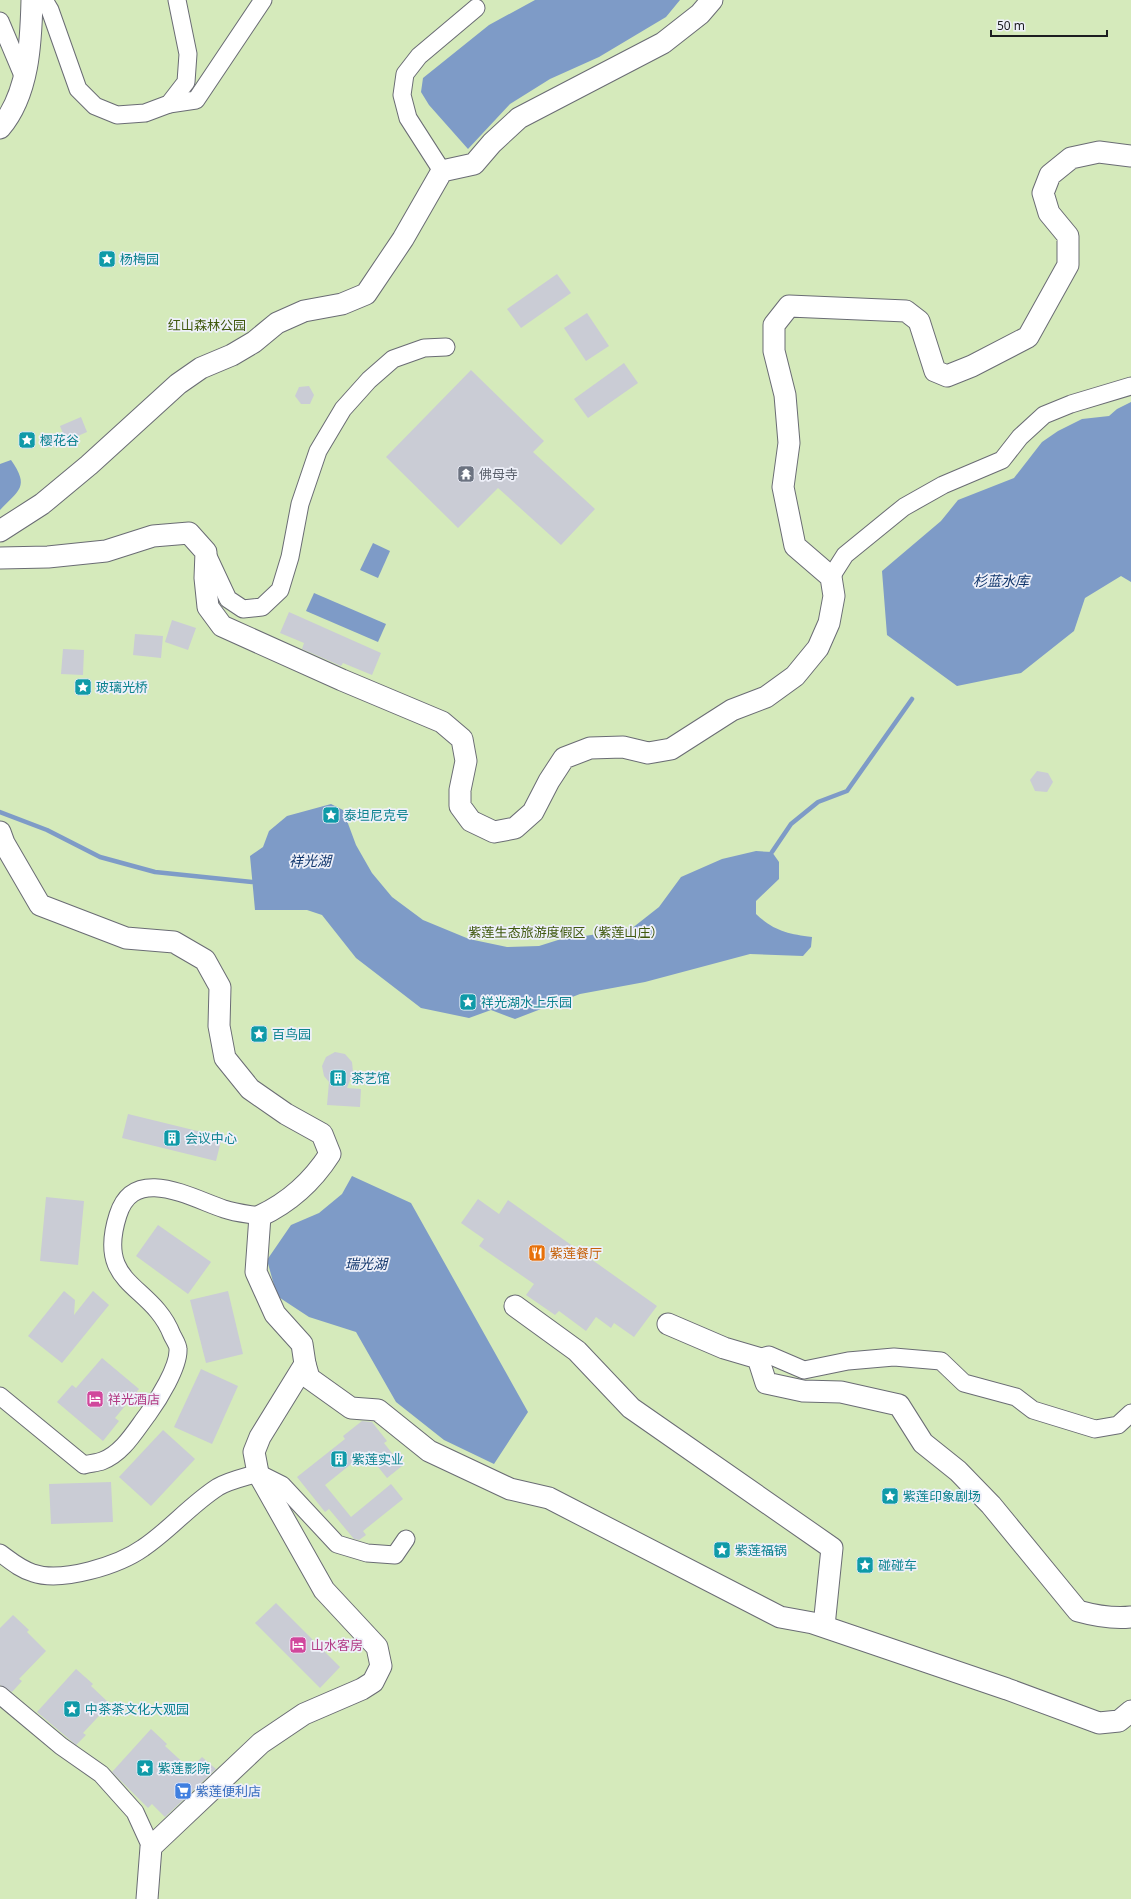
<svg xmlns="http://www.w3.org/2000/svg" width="1131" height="1899" font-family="'Noto Sans','Noto Sans SC',sans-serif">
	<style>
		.green { fill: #d5eabb }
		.water { fill: #7e9bc7 }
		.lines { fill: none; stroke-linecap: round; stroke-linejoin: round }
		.stream { stroke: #7e9bc7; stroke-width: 4.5 }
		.building { fill: #caccd5 }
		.minor-casing { stroke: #6a6c74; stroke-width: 19 }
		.tertiary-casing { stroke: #6a6c74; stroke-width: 23 }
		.minor { stroke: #fff; stroke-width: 17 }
		.tertiary { stroke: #fff; stroke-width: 21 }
		.labels { text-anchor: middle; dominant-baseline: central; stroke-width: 3.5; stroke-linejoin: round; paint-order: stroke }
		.culture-label { font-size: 13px; fill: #0d838f; stroke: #eef0f9; text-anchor: start }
		.park-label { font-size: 13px; fill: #40590e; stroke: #eef0f9 }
		.worship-label { font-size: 13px; fill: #5b616d; stroke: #eef0f9; text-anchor: start }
		.food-label { font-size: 13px; fill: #c56008; stroke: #eef0f9; text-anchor: start }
		.hotel-label { font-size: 13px; fill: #b23c85; stroke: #eef0f9; text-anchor: start }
		.shop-label { font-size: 13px; fill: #366cbe; stroke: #eef0f9; text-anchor: start }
		.water-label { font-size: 14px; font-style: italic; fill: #12376d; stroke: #eef0f9 }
	</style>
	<rect width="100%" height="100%" fill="#eef0f9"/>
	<rect class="green" x="0" y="0" width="1131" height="1899"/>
	<g class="water">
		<polygon points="535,0 680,0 666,17 599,57 550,79 510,104 468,149 429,105 421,92 423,78 489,25"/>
		<polygon points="1131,402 1131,582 1121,576 1085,598 1074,631 1021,673 957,686 887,635 882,571 941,521 958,500 1014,478 1042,442 1058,431 1082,419 1109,416 1117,409"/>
		<path d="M 11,460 C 30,487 19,490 0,510 L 0,464 Z"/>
		<polygon points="373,543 390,551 378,578 360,570"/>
		<polygon points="314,593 386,624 378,642 306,611"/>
		<path d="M 331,804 L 343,810 L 356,845 L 372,873 L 392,897 L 423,920 L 469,939 L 507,947 L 539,946 L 558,940 L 631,929 L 659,907 L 681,877 L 722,859 L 756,851 L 772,852 L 779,862 L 779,879 L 756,901 L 756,914 C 774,931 788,934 812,937 L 811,947 L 803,956 L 750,954 L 645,982 L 580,994 L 515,1019 L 491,1010 L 469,1018 L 421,1008 L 356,958 L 322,915 L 307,910 L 255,910 L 250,856 L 263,847 L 269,831 L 287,816 Z"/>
		<polygon points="352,1176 411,1203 528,1412 494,1464 444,1440 396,1402 356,1332 309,1317 277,1296 267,1260 291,1225 319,1213 342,1194"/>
	</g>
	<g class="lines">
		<g class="stream">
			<polyline points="0,812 47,830 100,857 155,872 252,882"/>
			<polyline points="772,852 791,824 818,802 847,791 912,699"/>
		</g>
	</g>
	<g class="building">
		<polygon points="557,274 571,293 521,328 507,309"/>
		<polygon points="587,313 609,346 586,361 564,328"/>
		<polygon points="624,363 638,383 588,418 574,399"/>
		<polygon points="471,370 544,441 533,452 595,509 561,545 498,488 458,528 386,457"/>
		<polygon points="309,386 314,395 310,404 301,404 295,396 299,387"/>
		<polygon points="81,417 87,432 66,441 60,426"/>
		<polygon points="289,612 381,653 372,675 343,663 341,666 302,649 304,643 280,633"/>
		<polygon points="172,620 196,628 188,650 165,642"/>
		<polygon points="135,634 163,636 161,658 133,655"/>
		<polygon points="63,649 84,650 83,675 61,674"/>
		<polygon points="1037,771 1048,773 1053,782 1047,792 1035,791 1030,780"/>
		<polygon points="335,1052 345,1054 352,1062 353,1072 347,1088 361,1089 360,1107 327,1105 329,1082 324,1076 322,1066 326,1057"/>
		<polygon points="128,1114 222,1137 216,1161 122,1138"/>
		<polygon points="46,1197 84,1201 78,1265 40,1261"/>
		<polygon points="478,1199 499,1214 508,1200 657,1306 634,1337 614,1323 611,1328 596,1317 586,1331 559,1311 555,1315 526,1295 534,1284 479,1246 484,1239 461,1223"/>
		<polygon points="158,1225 211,1262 188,1294 136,1256"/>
		<polygon points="64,1291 75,1300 74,1315 93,1291 109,1305 62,1363 28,1336"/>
		<polygon points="228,1291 243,1354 206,1363 190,1300"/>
		<polygon points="102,1358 139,1389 115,1418 119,1421 103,1441 57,1402 72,1385 76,1388"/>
		<polygon points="201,1369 238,1386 212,1444 174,1427"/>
		<polygon points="362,1421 372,1422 387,1441 384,1443 402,1466 387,1478 366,1452 325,1485 351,1517 391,1484 403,1499 363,1531 366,1535 359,1540 354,1539 329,1509 325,1512 297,1477 345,1439 343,1436"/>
		<polygon points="163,1430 195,1459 151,1506 119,1477"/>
		<polygon points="111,1482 113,1522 51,1524 49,1484"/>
		<polygon points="276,1603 340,1667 320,1688 255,1623"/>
		<polygon points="13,1615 29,1630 27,1632 46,1651 19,1679 22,1681 12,1692 0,1685 0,1628"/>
		<polygon points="76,1669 93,1684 91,1686 110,1704 83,1733 86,1735 76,1745 37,1712"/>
		<polygon points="151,1729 167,1744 165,1746 190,1769 202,1757 216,1769 165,1817 152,1804 148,1808 112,1772"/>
	</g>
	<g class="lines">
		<defs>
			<g id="minor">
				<polyline points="44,0 50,10 78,89 95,106 117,115 145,113 169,104 186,82 188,54 177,0"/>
				<polyline points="0,21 24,78"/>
				<polyline points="169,104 196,100 263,0"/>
				<polyline points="442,171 408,118 402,95 405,74 419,56 476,8"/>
				<polyline points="207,554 228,599 243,609 262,607 280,590 290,557 300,504 318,451 343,409 369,380 393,359 424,348 446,347"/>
				<polyline points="831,577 845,555 904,507 943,485 1002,460 1020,437 1044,415 1071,404 1131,386"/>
				<polyline points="758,1358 769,1355 804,1370 848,1361 894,1357 941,1361 964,1383 1016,1397 1033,1410 1095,1429 1118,1425 1131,1413"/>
				<path d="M 0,1396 L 84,1465 C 90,1463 97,1463 102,1461 C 123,1453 135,1431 148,1414 C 158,1400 179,1367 178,1349 C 178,1345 174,1339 172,1335 C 152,1283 95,1287 118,1215 C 134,1164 191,1198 224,1209 C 235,1213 248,1214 260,1216"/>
				<path d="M 0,1553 C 11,1561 20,1569 33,1573 C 62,1583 119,1565 143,1548 C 170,1530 190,1505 218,1487 C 230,1480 246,1477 258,1473 L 282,1485 L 337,1544 L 367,1553 L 395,1555 L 406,1539"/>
				<polyline points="0,1695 61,1746 101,1774 135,1812 151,1847"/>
			</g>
			<g id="tertiary">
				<path d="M 0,128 C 29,94 31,42 32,0"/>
				<polyline points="0,531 42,504 89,465 178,384 201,368 232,355 254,342 277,323 304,311 342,304 366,294 403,239 442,171 474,164 492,143 519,118 663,43 700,14 712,0"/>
				<polyline points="0,558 48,557 106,551 153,536 189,533 206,552 205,578 208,607 222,626 342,680 442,722 462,739 466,761 460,790 460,806 471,821 494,832 515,828 533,812 549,781 564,758 590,748 623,747 648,753 671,749 732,710 766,697 795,676 818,648 829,623 834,596 831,577 795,546 783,487 789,443 785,395 774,351 774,325 789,306 906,311 919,321 935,371 947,376 972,366 1028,337 1068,265 1068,236 1049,213 1043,193 1050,175 1071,158 1099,152 1131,156"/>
				<path d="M 0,832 L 4,843 L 40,905 L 126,938 L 174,942 L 205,960 L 220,987 L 219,1026 L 225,1058 L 250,1089 L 286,1114 L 322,1134 L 330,1154 C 312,1182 290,1202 260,1216 L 256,1272 L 275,1314 L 302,1344 L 305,1364 L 309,1378 L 351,1408 L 378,1410 L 429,1451 L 510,1489 L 549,1498 L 780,1617 L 813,1623 L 1007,1689 L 1099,1723 L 1119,1721 L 1131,1711"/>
				<polyline points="515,1306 577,1351 631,1408 832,1548 824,1626"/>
				<path d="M 668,1324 L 724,1348 L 758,1358 L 766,1383 L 803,1391 L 841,1392 L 899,1405 L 923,1443 L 958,1471 L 991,1505 L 1078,1611 C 1096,1616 1113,1619 1131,1617"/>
				<polyline points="147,1899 151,1847 261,1743 304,1714 362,1689 373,1682 381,1666 377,1647 324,1590 258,1473 254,1452 260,1437 305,1364"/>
			</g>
		</defs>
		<use href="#minor" class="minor-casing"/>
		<use href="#tertiary" class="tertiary-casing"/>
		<use href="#minor" class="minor"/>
		<use href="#tertiary" class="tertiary"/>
	</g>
	<defs>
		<symbol id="sight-square" viewBox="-11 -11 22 22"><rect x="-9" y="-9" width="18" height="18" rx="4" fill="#0f9aa8" stroke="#eef0f9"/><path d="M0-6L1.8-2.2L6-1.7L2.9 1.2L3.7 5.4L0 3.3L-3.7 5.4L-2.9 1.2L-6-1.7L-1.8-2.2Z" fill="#fff"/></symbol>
		<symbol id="temple-square" viewBox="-11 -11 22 22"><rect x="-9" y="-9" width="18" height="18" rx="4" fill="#6b7280" stroke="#eef0f9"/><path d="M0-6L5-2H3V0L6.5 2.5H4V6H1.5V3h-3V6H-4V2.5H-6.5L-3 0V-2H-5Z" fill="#fff"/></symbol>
		<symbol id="building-square" viewBox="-11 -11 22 22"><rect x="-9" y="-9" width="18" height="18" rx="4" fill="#0f9aa8" stroke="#eef0f9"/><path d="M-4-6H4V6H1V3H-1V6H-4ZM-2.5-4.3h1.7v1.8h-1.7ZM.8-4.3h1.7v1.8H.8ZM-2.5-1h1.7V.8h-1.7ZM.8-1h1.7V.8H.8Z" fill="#fff"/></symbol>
		<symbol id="restaurant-square" viewBox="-11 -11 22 22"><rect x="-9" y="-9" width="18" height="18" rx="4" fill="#e8710a" stroke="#eef0f9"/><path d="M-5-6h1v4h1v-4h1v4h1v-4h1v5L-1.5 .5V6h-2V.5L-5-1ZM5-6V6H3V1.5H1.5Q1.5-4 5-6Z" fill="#fff"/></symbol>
		<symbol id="hotel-square" viewBox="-11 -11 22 22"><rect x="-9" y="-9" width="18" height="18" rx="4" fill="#d1479c" stroke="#eef0f9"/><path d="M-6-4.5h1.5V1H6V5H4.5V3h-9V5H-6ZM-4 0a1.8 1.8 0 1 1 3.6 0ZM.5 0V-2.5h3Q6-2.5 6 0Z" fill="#fff"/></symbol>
		<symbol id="supermarket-square" viewBox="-11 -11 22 22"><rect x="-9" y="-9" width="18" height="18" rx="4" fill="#3f7fe0" stroke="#eef0f9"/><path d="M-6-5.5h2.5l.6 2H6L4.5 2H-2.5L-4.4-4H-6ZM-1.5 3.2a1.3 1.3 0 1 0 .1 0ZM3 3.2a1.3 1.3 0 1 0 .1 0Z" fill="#fff"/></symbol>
	</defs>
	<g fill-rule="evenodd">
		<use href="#sight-square" x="97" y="249" width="20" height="20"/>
		<use href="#sight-square" x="17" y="430" width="20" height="20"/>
		<use href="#temple-square" x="456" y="464" width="20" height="20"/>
		<use href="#sight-square" x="73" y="677" width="20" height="20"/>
		<use href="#sight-square" x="321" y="805" width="20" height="20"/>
		<use href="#sight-square" x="458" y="992" width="20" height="20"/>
		<use href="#sight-square" x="249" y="1024" width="20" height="20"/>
		<use href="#building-square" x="328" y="1068" width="20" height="20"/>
		<use href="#building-square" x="162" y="1128" width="20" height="20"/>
		<use href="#restaurant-square" x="527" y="1243" width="20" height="20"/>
		<use href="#hotel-square" x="85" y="1389" width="20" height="20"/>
		<use href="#building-square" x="329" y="1449" width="20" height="20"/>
		<use href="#sight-square" x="880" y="1486" width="20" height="20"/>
		<use href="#sight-square" x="712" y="1540" width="20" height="20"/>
		<use href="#sight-square" x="855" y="1555" width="20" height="20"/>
		<use href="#hotel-square" x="288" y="1635" width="20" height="20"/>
		<use href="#sight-square" x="62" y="1699" width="20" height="20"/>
		<use href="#sight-square" x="135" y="1758" width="20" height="20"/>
		<use href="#supermarket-square" x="173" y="1781" width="20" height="20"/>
	</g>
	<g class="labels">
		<g class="culture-label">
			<text x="120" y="259">杨梅园</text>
			<text x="40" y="440">樱花谷</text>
			<text x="96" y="687">玻璃光桥</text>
			<text x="344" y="815">泰坦尼克号</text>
			<text x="481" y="1002">祥光湖水上乐园</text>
			<text x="272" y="1034">百鸟园</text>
			<text x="351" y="1078">茶艺馆</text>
			<text x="185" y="1138">会议中心</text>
			<text x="352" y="1459">紫莲实业</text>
			<text x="903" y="1496">紫莲印象剧场</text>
			<text x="735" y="1550">紫莲福锅</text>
			<text x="878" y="1565">碰碰车</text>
			<text x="85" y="1709">中茶茶文化大观园</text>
			<text x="158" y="1768">紫莲影院</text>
		</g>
		<g class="park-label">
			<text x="207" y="325">红山森林公园</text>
			<text x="566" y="932">紫莲生态旅游度假区（紫莲山庄）</text>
		</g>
		<g class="worship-label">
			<text x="479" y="474">佛母寺</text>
		</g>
		<g class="food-label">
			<text x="550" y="1253">紫莲餐厅</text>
		</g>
		<g class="hotel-label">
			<text x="108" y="1399">祥光酒店</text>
			<text x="311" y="1645">山水客房</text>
		</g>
		<g class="shop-label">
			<text x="196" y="1791">紫莲便利店</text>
		</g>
		<g class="water-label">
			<text x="1001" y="580">杉蓝水库</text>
			<text x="310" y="860">祥光湖</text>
			<text x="366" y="1263">瑞光湖</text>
		</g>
	</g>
	<path d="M991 30v6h116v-6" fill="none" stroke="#1c1d20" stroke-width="2"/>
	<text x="997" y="30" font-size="12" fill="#1c1d20" stroke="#eef0f9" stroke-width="3" paint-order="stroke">50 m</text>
</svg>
